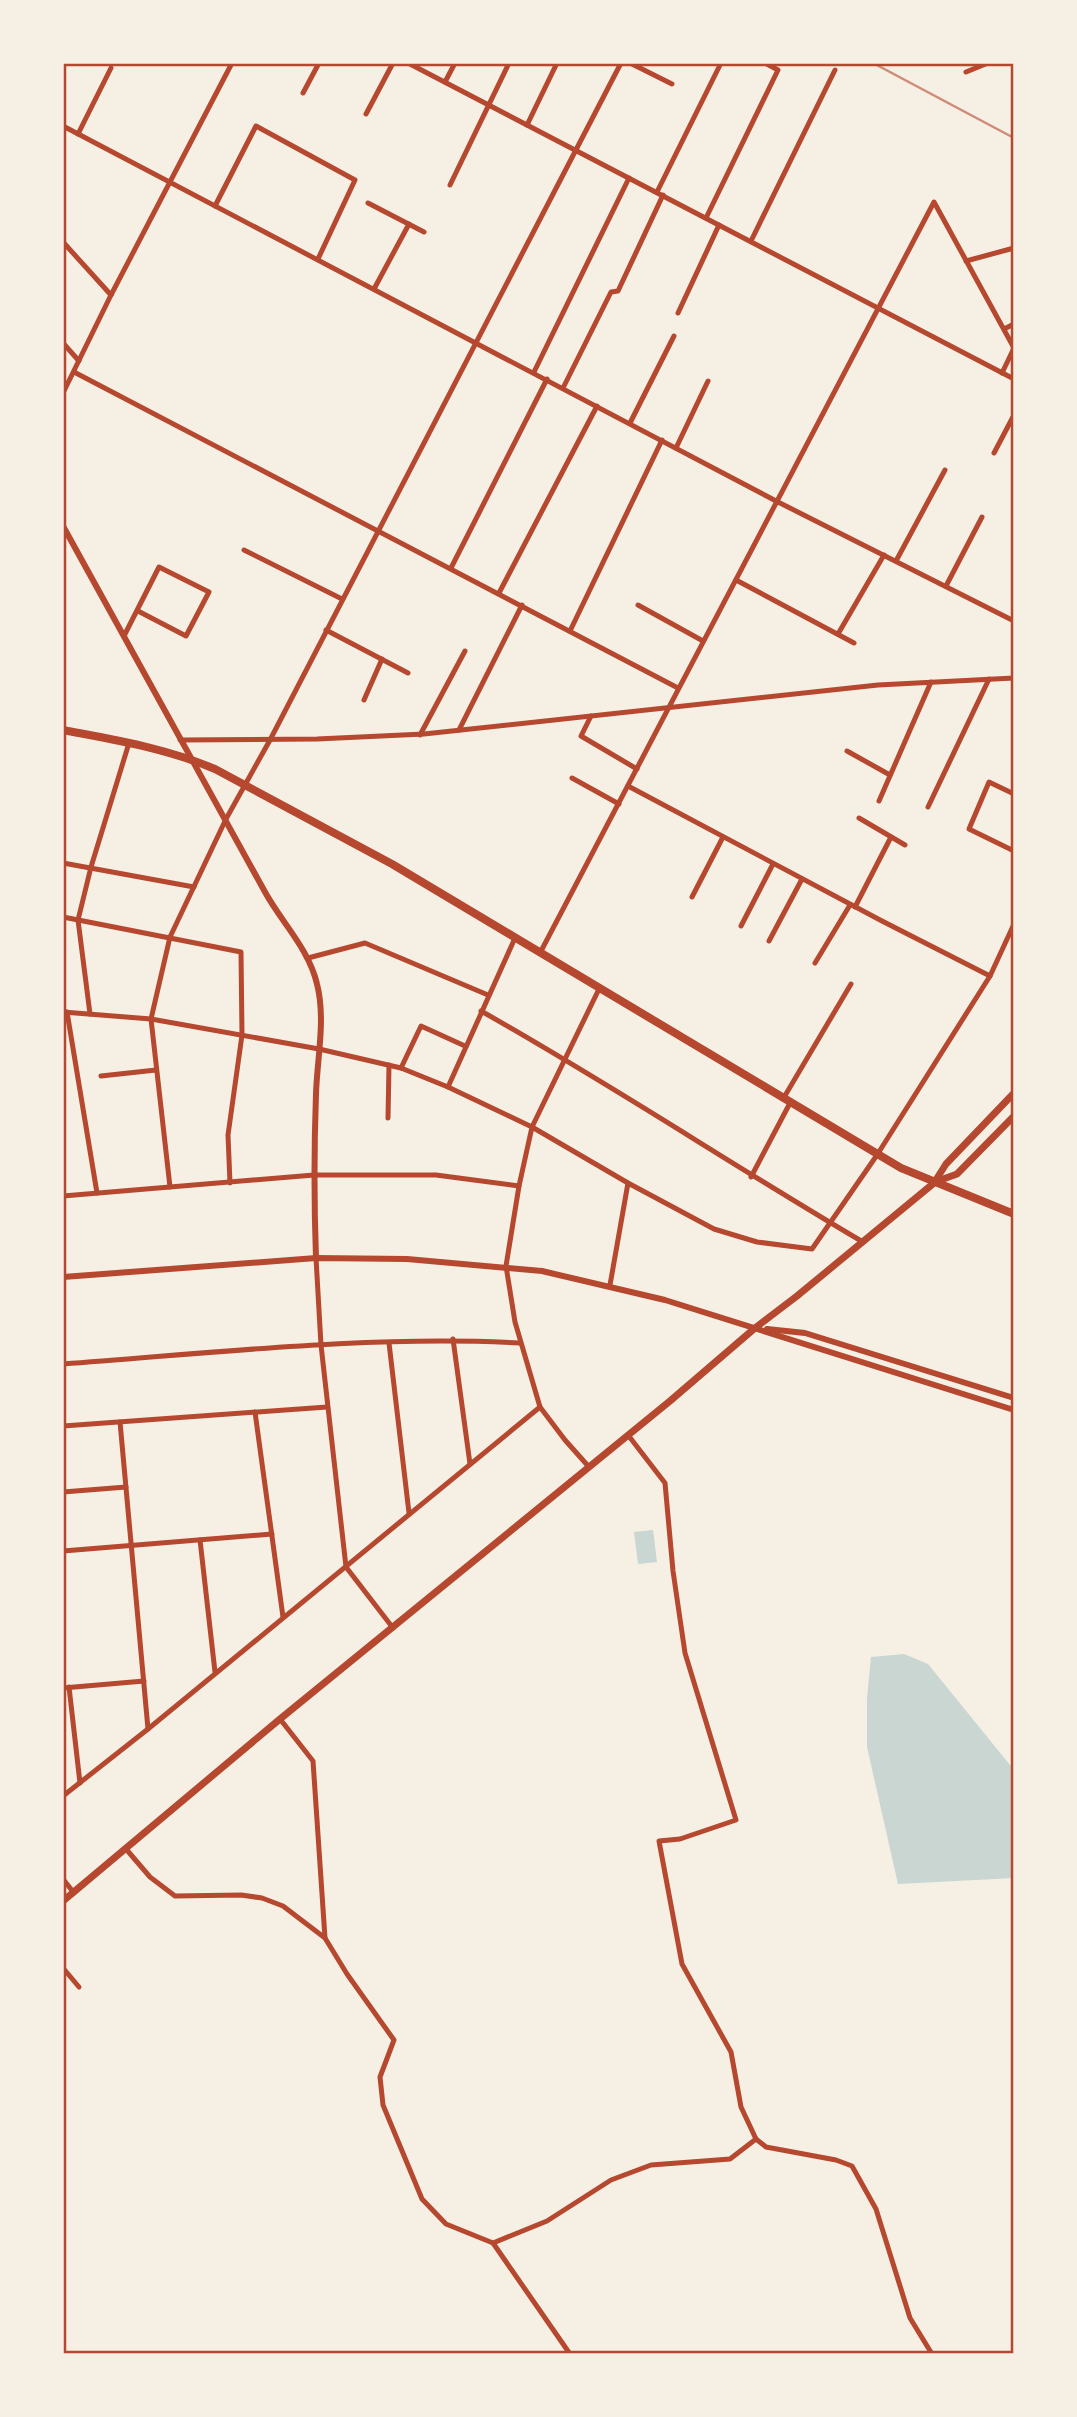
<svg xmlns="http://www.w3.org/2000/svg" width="1077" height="2417" font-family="'IBM Plex Serif',serif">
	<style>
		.water { fill: #c9d6d2 }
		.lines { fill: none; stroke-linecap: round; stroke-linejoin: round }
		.minor { stroke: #b5482f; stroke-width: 5 }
		.tertiary { stroke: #b5482f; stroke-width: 6 }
		.secondary { stroke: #b5482f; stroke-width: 7 }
		.trunk { stroke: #b5482f; stroke-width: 8 }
		.rail { stroke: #cf8b77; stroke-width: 2.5 }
		.neatline { fill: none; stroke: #b5482f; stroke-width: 2.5 }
	</style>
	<rect width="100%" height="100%" fill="#f6efe4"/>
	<g class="water">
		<polygon points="653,1530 657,1562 638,1564 634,1532"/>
		<polygon points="904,1654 928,1664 1014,1770 1014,1878 898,1884 867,1747 867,1698 871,1657"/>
	</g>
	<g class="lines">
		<g class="minor">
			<polyline points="408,63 1014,379"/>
			<polyline points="630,63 672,84"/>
			<polyline points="63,66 65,63"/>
			<polyline points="966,72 988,63"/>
			<polyline points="445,82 455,63"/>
			<polyline points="303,93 319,63"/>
			<polyline points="366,114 393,63"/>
			<polyline points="527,125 557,63"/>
			<polyline points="63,126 778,502 1014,621"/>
			<polyline points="78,134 111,68"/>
			<polyline points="450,185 509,63"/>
			<polyline points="657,192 721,63"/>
			<polyline points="368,203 424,232"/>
			<polyline points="215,206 256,126 355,180 318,259"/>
			<polyline points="706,218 778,70 765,63"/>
			<polyline points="751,241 835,70"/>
			<polyline points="63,242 111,295"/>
			<polyline points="966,261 1014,248"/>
			<polyline points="374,289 409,224"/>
			<polyline points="678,313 719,225"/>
			<polyline points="1004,329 1014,324"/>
			<polyline points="63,343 79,361"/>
			<polyline points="74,372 678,688"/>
			<polyline points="534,372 629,178"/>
			<polyline points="563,388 611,292 618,291 663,195"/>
			<polyline points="63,393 111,295 232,63"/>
			<polyline points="630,423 674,336"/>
			<polyline points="676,448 708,381"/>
			<polyline points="994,453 1014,415"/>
			<polyline points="244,550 342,599"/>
			<polyline points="896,561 945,470"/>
			<polyline points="451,568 547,379"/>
			<polyline points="736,580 854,643"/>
			<polyline points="946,586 982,517"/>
			<polyline points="499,593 597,406"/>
			<polyline points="638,605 703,641"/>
			<polyline points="326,630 408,673"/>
			<polyline points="570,631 662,440"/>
			<polyline points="838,634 884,555"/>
			<polyline points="124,636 159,567 209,592 186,636 138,611"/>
			<polyline points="364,700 382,659"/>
			<polyline points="591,716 581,736 637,769"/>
			<polyline points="459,730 522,605"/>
			<polyline points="420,735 465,651"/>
			<polyline points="180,740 317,739 424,734 878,685 1014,678"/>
			<polyline points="847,751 890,775"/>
			<polyline points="572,778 619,804"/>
			<polyline points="628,786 882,921 990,976"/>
			<polyline points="1014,794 989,782 969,829 1014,851"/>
			<polyline points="879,801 931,682"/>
			<polyline points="928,807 989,679"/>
			<polyline points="859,818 905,845"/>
			<polyline points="63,863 194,887"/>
			<polyline points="692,897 723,837"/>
			<polyline points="855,907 891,837"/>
			<polyline points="63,917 241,952 242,1035 228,1135 230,1183"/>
			<polyline points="741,926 773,864"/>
			<polyline points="769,941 802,879"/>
			<polyline points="540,953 934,202 1014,348 1002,373"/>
			<polyline points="308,958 365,943 488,995"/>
			<polyline points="815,963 850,905"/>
			<path d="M 481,1011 C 611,1084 735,1167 863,1242"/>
			<polyline points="63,1012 151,1019 319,1049 401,1068 448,1087 532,1127 628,1183 714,1229 757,1242 812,1249 877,1155 990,976 1014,924"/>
			<polyline points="67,1012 97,1193"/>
			<polyline points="90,1014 78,920 91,867 129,743"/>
			<polyline points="401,1068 421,1026 465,1046"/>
			<polyline points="101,1076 156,1070"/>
			<polyline points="448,1087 515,938"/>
			<polyline points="783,1099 851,984"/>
			<polyline points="388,1118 389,1065"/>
			<polyline points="751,1177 790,1103"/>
			<polyline points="170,1187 151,1019 170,937 226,819 270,740 621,63"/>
			<polyline points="63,1196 314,1175 436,1175 519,1186"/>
			<polyline points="316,1258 321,1345 346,1567 393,1628"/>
			<polyline points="610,1285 628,1183"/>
			<polyline points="453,1339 470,1464"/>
			<polyline points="389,1343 409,1513"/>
			<path d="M 63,1364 C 214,1353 368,1335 520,1343"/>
			<polyline points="255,1412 283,1617"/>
			<polyline points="120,1422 148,1729"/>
			<polyline points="63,1426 327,1407"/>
			<polyline points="628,1435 665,1483 673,1571 685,1653 736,1820 680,1839 659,1841 682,1964 731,2052 741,2107 756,2139 766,2147 836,2160 852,2166 876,2209 910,2318 932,2354"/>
			<polyline points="589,1467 565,1440 540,1407 515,1322 506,1266 519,1186 532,1127 599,989"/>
			<polyline points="63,1492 126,1487"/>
			<polyline points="200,1540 215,1672"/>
			<polyline points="63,1551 272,1534"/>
			<polyline points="69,1687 80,1783"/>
			<polyline points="63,1688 144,1681"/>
			<polyline points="280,1719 313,1761 325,1938"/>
			<polyline points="63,1796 148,1729 540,1407"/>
			<polyline points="126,1849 150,1877 175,1896 241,1895 262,1898 283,1906 325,1938 347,1974 394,2040 380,2077 383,2105 422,2199 446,2224 493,2243 570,2354"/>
			<polyline points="63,1879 74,1893"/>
			<polyline points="63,1968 79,1987"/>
			<polyline points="493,2243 547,2221 611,2180 651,2165 730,2159 756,2139"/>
		</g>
		<g class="tertiary">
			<path d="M 63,526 C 131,648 198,770 265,892 C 282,923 309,949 317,984 C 326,1019 317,1059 316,1094 C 314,1149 314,1204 316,1258"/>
			<polyline points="63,1277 316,1258 407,1259 542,1271 665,1300 1014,1410"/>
			<polyline points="767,1329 805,1333 1014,1398"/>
		</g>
		<g class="secondary">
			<polyline points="935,1182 957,1174 1014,1116"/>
			<polyline points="63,1901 280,1719 670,1401 755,1328 797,1296 934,1183 946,1164 1014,1093"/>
		</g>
		<path class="trunk" d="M 63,730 C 115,740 166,748 215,769 L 392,864 L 901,1168 L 1014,1214"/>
		<polyline class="rail" points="873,63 1014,138"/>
	</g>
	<rect width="1077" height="2417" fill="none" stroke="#f6efe4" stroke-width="130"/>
	<rect x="65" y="65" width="947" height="2287" class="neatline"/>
</svg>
